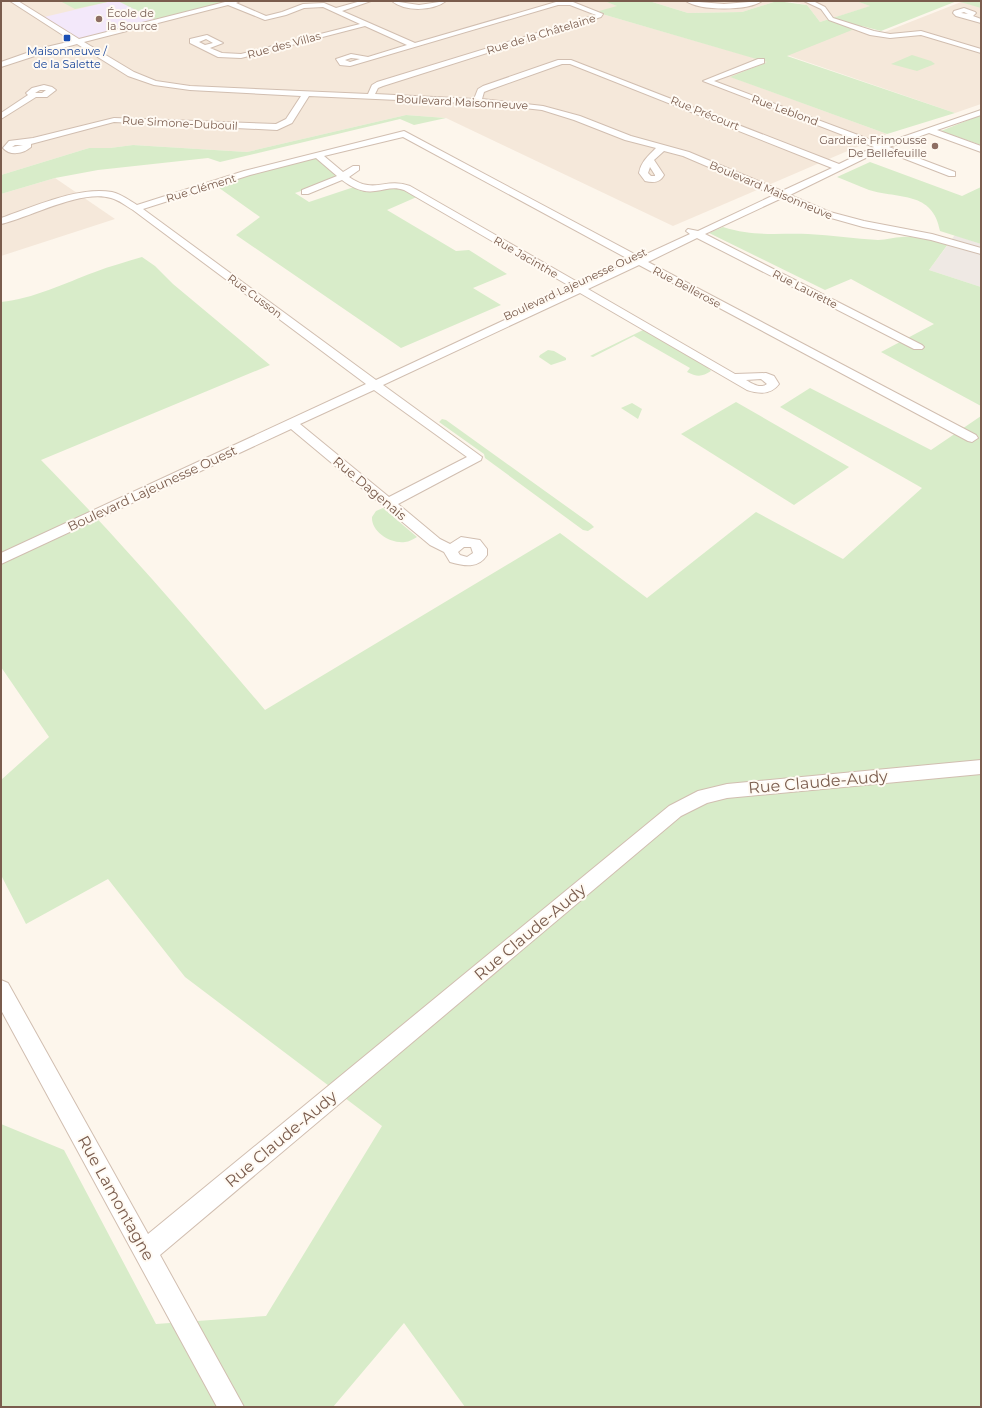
<svg xmlns="http://www.w3.org/2000/svg" width="982" height="1408" font-family="Montserrat,sans-serif">
	<style>
		.residential { fill: #f5e8da }
		.industrial { fill: #efe9e4 }
		.education { fill: #f3e8fa }
		.green { fill: #d8ecc9 }
		.lines { fill: none; stroke-linecap: round; stroke-linejoin: round }
		.minor-casing { stroke: #d1beb0; stroke-width: 2 }
		.minor { fill: #fff; fill-rule: evenodd }
		.education-dot { fill: #8d6e63; stroke: #fffaf3; stroke-width: 1.5 }
		.transit-dot { fill: #1a4fb4; stroke: #fffaf3; stroke-width: 1.5 }
		.labels { text-anchor: middle; dominant-baseline: central; stroke-width: 4; stroke-linejoin: round; paint-order: stroke }
		.far-education-label { font-size: 11px; fill: #785e54; stroke: #fffaf3; text-anchor: start }
		.far-street-label { font-size: 11px; fill: #7a5c4d; stroke: #fffaf3 }
		.far-transit-label { font-size: 11px; fill: #164399; stroke: #fffaf3 }
		.street-label { font-size: 13px; fill: #7a5c4d; stroke: #fffaf3 }
		.near-street-label { font-size: 16px; fill: #7a5c4d; stroke: #fffaf3 }
	</style>
	<rect width="100%" height="100%" fill="#fdf6ec"/>
	<g class="residential">
		<polygon points="1,1 604,1 618,6 602,14 768,62 731,77 887,134 673,226 446,118 406,115 247,152 133,145 110,148 89,148 1,175"/>
		<polygon points="649,1 777,1 742,12 688,13"/>
		<polygon points="787,1 856,1 871,6 820,22 807,5"/>
		<polygon points="961,2 981,7 981,104 955,113 781,53 851,28 877,35"/>
		<polygon points="55,178 115,219 1,256 1,194"/>
	</g>
	<polygon class="industrial" points="955,235 981,244 981,287 929,270"/>
	<polygon class="education" points="112,1 118,1 158,21 79,41 40,18"/>
	<g class="green">
		<polygon points="60,1 112,1 75,9"/>
		<polygon points="118,1 237,1 158,21"/>
		<polygon points="604,1 649,1 688,13 742,12 777,1 807,5 820,22 870,6 856,1 981,1 981,8 957,1 881,31 862,26 787,56 955,113 887,134 730,77 767,62 602,14 599,11 617,6"/>
		<polygon points="912,55 931,61 935,64 917,71 891,64"/>
		<polygon points="406,115 446,118 414,125 400,119 220,162 208,158 98,170 55,178 1,194 1,175 89,148 110,148 133,145 247,152"/>
		<polygon points="981,115 981,145 941,131"/>
		<polygon points="317,155 343,177 295,193 309,202 357,186 396,184 419,196 387,210 456,251 469,250 507,274 473,288 501,305 401,348 236,235 260,217 215,185"/>
		<path d="M 870,162 L 962,196 L 981,187 L 981,244 L 940,231 C 933,191 899,199 869,190 C 858,186 848,181 837,177 Z"/>
		<path d="M 723,227 C 755,237 776,233 808,234 C 832,235 855,239 878,240 C 887,240 894,237 902,237 C 917,236 933,241 948,244 L 929,270 L 981,287 L 981,406 L 881,352 L 934,324 L 851,279 L 825,290 L 709,233 Z"/>
		<path d="M 142,257 L 155,266 L 173,284 L 270,365 L 41,460 C 120,540 192,624 265,710 L 560,533 L 647,598 L 756,512 L 843,559 L 922,488 L 780,407 L 810,388 L 931,450 L 981,416 L 981,1407 L 465,1407 L 404,1323 L 333,1407 L 1,1407 L 1,1124 L 64,1150 L 156,1324 L 266,1316 L 382,1126 L 185,977 L 108,879 L 26,924 L 1,875 L 1,780 L 49,737 L 1,667 L 1,302 C 33,299 65,283 95,272 C 110,266 126,262 142,257 Z"/>
		<path d="M 643,330 L 707,367 L 711,371 C 702,377 697,377 687,372 L 690,368 L 634,336 L 593,357 L 590,356 Z"/>
		<polygon points="548,350 554,351 566,358 566,360 551,365 539,357 540,355"/>
		<polygon points="736,402 849,467 794,505 681,434"/>
		<polygon points="632,403 642,409 638,419 621,408"/>
		<polygon points="442,419 446,420 591,524 594,527 588,531 583,530 485,458 484,454 439,422"/>
		<path d="M 383,508 L 417,537 C 413,539 409,542 405,542 C 391,544 371,532 372,517 L 376,511 Z"/>
	</g>
	<g class="lines">
		<defs>
			<g id="minor">
				<path d="M 10,1 L 18,1 L 79,39 L 229,1 L 240,1 L 236,3 L 266,16 L 282,12 L 303,4 L 324,3 L 336,8 L 361,1 L 371,1 L 342,11 L 415,43 L 556,2 L 573,2 L 603,14 L 601,17 L 383,86 L 378,88 L 375,94 L 474,99 L 478,89 L 483,86 L 558,60 L 571,60 L 839,164 L 874,147 L 703,81 L 758,59 L 764,59 L 764,63 L 714,81 L 882,144 L 981,110 L 981,115 L 937,130 L 981,146 L 981,152 L 929,133 L 889,147 L 955,172 L 955,176 L 949,176 L 882,150 L 790,195 L 830,212 L 864,221 L 932,234 L 981,248 L 981,254 L 931,240 L 863,227 L 824,216 L 782,198 L 705,234 L 922,345 L 924,347 L 922,349 L 914,349 L 697,238 L 648,262 L 976,435 L 978,438 L 972,442 L 968,441 L 639,265 L 588,289 L 735,374 L 766,373 L 774,376 L 779,384 C 771,395 759,394 747,390 L 580,293 L 383,385 L 482,457 L 481,460 L 398,504 L 440,539 L 450,544 L 461,537 L 480,540 L 487,549 L 487,555 C 478,569 464,566 450,562 L 444,552 L 430,545 L 291,429 L 1,564 L 1,553 L 366,384 L 133,210 C 126,206 119,200 111,198 C 81,189 31,217 1,224 L 1,218 C 33,207 78,186 112,192 C 121,194 129,200 137,205 L 244,171 L 404,131 L 640,257 L 690,234 L 686,231 L 688,229 L 698,231 L 774,195 L 683,156 L 664,151 L 654,160 L 664,175 C 660,183 653,183 645,181 L 639,173 C 641,162 648,156 656,148 L 625,140 L 574,120 L 542,110 L 487,104 L 309,96 L 292,123 L 277,130 L 114,122 L 31,144 L 31,147 C 23,154 10,156 3,148 L 9,141 L 33,138 L 114,118 L 276,124 L 286,119 L 301,96 L 190,90 L 154,85 L 128,76 L 77,44 L 44,53 L 1,67 L 1,62 L 38,49 L 72,41 ZM 228,5 L 265,20 L 286,15 L 304,8 L 323,7 L 360,24 L 241,54 L 222,53 L 210,48 L 223,43 L 207,35 L 190,39 L 190,43 L 218,57 L 241,58 L 365,26 L 407,45 L 368,57 L 351,54 L 336,59 L 340,65 L 350,66 L 558,5 L 570,5 L 596,15 L 377,82 L 372,85 L 368,94 L 190,86 L 156,81 L 134,72 L 84,42 ZM 206,39 L 213,43 L 205,45 L 199,42 ZM 351,58 L 360,59 L 350,62 L 345,60 ZM 562,64 L 570,64 L 832,168 L 782,191 L 689,152 L 631,136 L 580,116 L 543,106 L 482,99 L 484,92 L 489,90 ZM 403,137 L 632,261 L 581,284 L 410,186 C 384,177 375,195 349,177 L 359,170 L 359,166 L 353,166 L 343,172 L 324,156 ZM 15,145 L 23,145 L 12,147 ZM 316,158 L 337,176 L 302,190 L 302,194 L 308,194 L 342,180 C 351,187 363,193 375,191 C 386,190 393,186 404,190 L 573,288 L 376,380 L 143,209 L 250,175 ZM 650,167 L 655,175 L 655,176 L 651,176 L 648,173 ZM 761,379 L 767,384 C 760,389 753,384 746,380 ZM 374,390 L 467,457 L 389,497 L 300,424 ZM 464,547 L 471,547 L 473,553 L 467,557 L 460,555 L 458,552 Z"/>
				<path d="M 392,1 L 419,5 L 446,1 C 433,11 405,12 392,1 Z"/>
				<path d="M 686,1 L 724,4 L 762,1 C 749,11 699,11 686,1 Z"/>
				<polygon points="804,1 813,1 825,7 833,18 874,31 890,34 921,31 981,49 981,53 921,35 890,38 870,35 829,20 821,9"/>
				<path d="M 964,8 L 975,12 L 976,13 L 973,16 L 981,19 L 981,23 L 956,16 L 953,13 L 954,11 ZM 964,12 L 968,14 L 961,13 Z"/>
				<path d="M 44,85 L 52,87 L 56,90 L 47,97 L 36,97 L 1,119 L 1,113 L 28,95 L 26,93 L 32,88 ZM 40,90 L 46,90 L 42,93 L 35,93 Z"/>
				<polygon points="981,760 981,774 727,798 707,803 681,816 160,1255 244,1407 217,1407 1,1010 1,980 8,983 148,1234 669,806 698,791 727,784"/>
			</g>
		</defs>
		<use href="#minor" class="minor-casing"/>
		<use href="#minor" class="minor"/>
	</g>
	<g class="education-dot">
		<circle cx="99" cy="19" r="4"/>
		<circle cx="935" cy="146" r="4"/>
	</g>
	<rect class="transit-dot" x="63" y="34" width="8" height="8" rx="2"/>
	<g class="labels">
		<g class="far-education-label">
			<text x="107" y="13">École de<tspan x="107" dy="13">la Source</tspan></text>
			<text x="927" y="140" text-anchor="end">Garderie Frimousse<tspan x="927" dy="13">De Bellefeuille</tspan></text>
		</g>
		<g class="far-street-label">
			<text transform="translate(541 34) rotate(-17)">Rue de la Châtelaine</text>
			<text transform="translate(284 45) rotate(-15)">Rue des Villas</text>
			<text transform="translate(462 102) rotate(3)">Boulevard Maisonneuve</text>
			<text transform="translate(785 110) rotate(20)">Rue Leblond</text>
			<text transform="translate(705 113) rotate(22)">Rue Précourt</text>
			<text transform="translate(180 123) rotate(3)">Rue Simone-Dubouil</text>
			<text transform="translate(201 188) rotate(-17)">Rue Clément</text>
			<text transform="translate(771 190) rotate(23)">Boulevard Maisonneuve</text>
			<text transform="translate(526 257) rotate(30)">Rue Jacinthe</text>
			<text transform="translate(575 284) rotate(-25)">Boulevard Lajeunesse Ouest</text>
			<text transform="translate(687 287) rotate(28)">Rue Bellerose</text>
			<text transform="translate(805 289) rotate(27)">Rue Laurette</text>
			<text transform="translate(255 296) rotate(37)">Rue Cusson</text>
		</g>
		<g class="far-transit-label">
			<text x="67" y="51">Maisonneuve /<tspan x="67" dy="13">de la Salette</tspan></text>
		</g>
		<g class="street-label">
			<text transform="translate(152 488) rotate(-25)">Boulevard Lajeunesse Ouest</text>
			<text transform="translate(370 488) rotate(40)">Rue Dagenais</text>
		</g>
		<g class="near-street-label">
			<text transform="translate(818 782) rotate(-5)">Rue Claude-Audy</text>
			<text transform="translate(530 932) rotate(-40)">Rue Claude-Audy</text>
			<text transform="translate(281 1139) rotate(-40)">Rue Claude-Audy</text>
			<text transform="translate(116 1198) rotate(61)">Rue Lamontagne</text>
		</g>
	</g>
	<rect width="982" height="1408" fill="none" stroke="#7a5c4d" stroke-width="4"/>
</svg>
